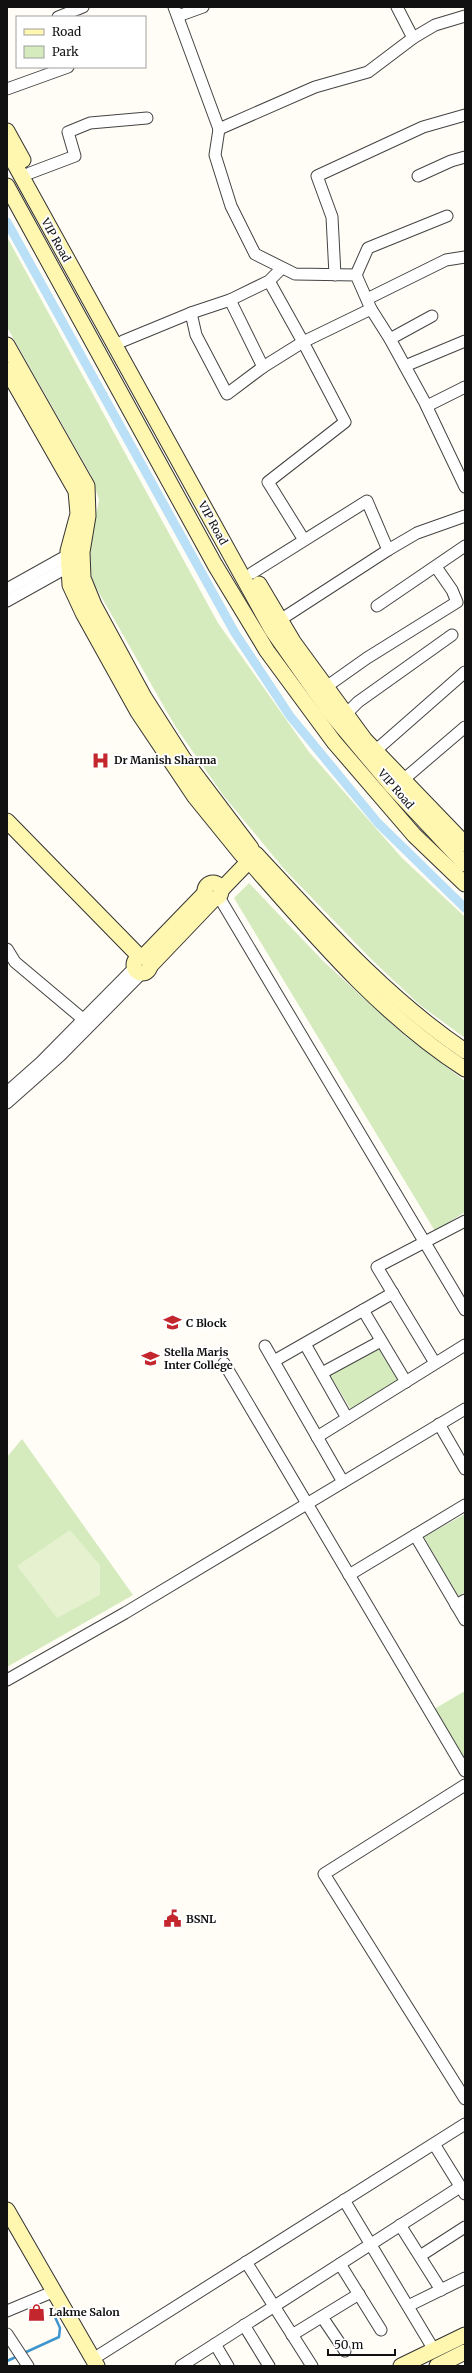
<svg xmlns="http://www.w3.org/2000/svg" width="472" height="2373" font-family="Merriweather,serif">
	<style>
		.green { fill: #d5ebbd }
		.pitch { fill: #e6f2cf }
		.lines { fill: none; stroke-linecap: round; stroke-linejoin: round }
		.stream { stroke: #3f96cf; stroke-width: 2.5 }
		.canal { stroke: #b9e0f7; stroke-width: 9 }
		.street-casing { stroke: #444; stroke-width: 13 }
		.secondary-casing { stroke: #333; stroke-width: 17 }
		.street { stroke: #fff; stroke-width: 11 }
		.secondary { stroke: #fff6b0; stroke-width: 15 }
		.labels { text-anchor: middle; dominant-baseline: central; stroke-width: 4; stroke-linejoin: round; paint-order: stroke }
		.street-label { font-size: 11px; fill: #111; stroke: #fff }
		.poi-label { font-size: 11px; font-weight: bold; fill: #111; stroke: #fff; text-anchor: start }
	</style>
	<rect width="100%" height="100%" fill="#fffdf5"/>
	<g class="green">
		<polygon points="7,237 218,623 309,752 402,858 465,917 465,1038 420,1005 371,959 284,869 223,795 175,726 94,584 87,560 99,500 91,475 7,327"/>
		<polygon points="249,883 324,962 404,1035 465,1081 465,1212 435,1231 234,898"/>
		<polygon points="377,1346 399,1382 351,1410 330,1375"/>
		<polygon points="22,1439 133,1595 7,1667 7,1457"/>
		<polygon points="465,1514 465,1592 458,1596 424,1537"/>
		<polygon points="465,1691 465,1760 434,1709"/>
	</g>
	<polygon class="pitch" points="70,1530 100,1565 100,1595 57,1618 17,1566"/>
	<g class="lines">
		<g class="stream">
			<polyline points="24,2353 59,2337 60,2328 55,2317"/>
			<polyline points="7,2361 18,2356"/>
		</g>
		<polyline class="canal" points="7,222 235,633 290,716 378,823 465,908"/>
		<defs>
			<g id="street">
				<polyline points="174,7 219,129 315,87 368,72 413,38 435,25 465,16"/>
				<polyline points="397,7 413,38"/>
				<polyline points="178,16 203,7"/>
				<polyline points="58,17 83,7"/>
				<polyline points="7,89 68,67"/>
				<polyline points="219,129 215,155 231,206 255,254 295,274 356,275 371,309 390,339 424,401 465,487"/>
				<polyline points="30,173 75,156 68,132 90,123 147,118"/>
				<polyline points="418,176 451,161 465,157"/>
				<polyline points="335,275 332,217 317,176 423,127 465,115"/>
				<polyline points="356,275 368,248 447,216"/>
				<polyline points="269,281 230,300 263,367 303,342 269,281 282,268"/>
				<polyline points="367,299 446,260 465,257"/>
				<polyline points="191,313 196,335 227,394 263,367"/>
				<polyline points="390,339 432,316"/>
				<polyline points="123,341 191,313 230,300"/>
				<polyline points="405,366 465,341"/>
				<polyline points="427,406 465,387"/>
				<polyline points="304,540 268,482 345,422 303,342 371,309"/>
				<polyline points="388,550 417,533 465,516"/>
				<polyline points="252,573 367,501 388,550 280,620"/>
				<polyline points="7,589 75,551"/>
				<polyline points="7,601 75,563"/>
				<polyline points="377,606 465,546"/>
				<polyline points="326,687 367,658 457,602 452,590 436,567"/>
				<polyline points="346,714 358,702 452,635"/>
				<polyline points="375,751 465,672"/>
				<polyline points="403,780 465,727"/>
				<polyline points="219,897 465,1310"/>
				<polyline points="7,949 15,962 84,1020"/>
				<polyline points="7,1092 41,1062 135,967"/>
				<polyline points="7,1103 60,1056 143,972"/>
				<polyline points="363,1310 406,1382"/>
				<polyline points="305,1344 347,1418"/>
				<polyline points="265,1346 343,1482"/>
				<polyline points="274,1361 393,1293"/>
				<polyline points="224,1363 465,1771"/>
				<polyline points="435,1363 377,1267 465,1221"/>
				<polyline points="322,1373 381,1341"/>
				<polyline points="439,1424 465,1469"/>
				<polyline points="317,1437 465,1345"/>
				<polyline points="415,1535 465,1620"/>
				<polyline points="349,1575 465,1505"/>
				<polyline points="456,1605 465,1600"/>
				<polyline points="7,1680 125,1613 465,1409"/>
				<polyline points="465,1785 324,1874 465,2099"/>
				<polyline points="434,2144 465,2194"/>
				<polyline points="344,2200 434,2350"/>
				<polyline points="400,2225 441,2290"/>
				<polyline points="420,2256 465,2227"/>
				<polyline points="246,2262 312,2366"/>
				<polyline points="340,2264 381,2330"/>
				<polyline points="408,2306 465,2278"/>
				<polyline points="7,2311 55,2291"/>
				<polyline points="322,2317 345,2351"/>
				<polyline points="244,2325 269,2366"/>
				<polyline points="7,2334 28,2366"/>
				<polyline points="292,2335 359,2294"/>
				<polyline points="215,2344 228,2366"/>
				<polyline points="93,2359 465,2124"/>
				<polyline points="181,2366 460,2187"/>
			</g>
			<g id="secondary">
				<polyline points="7,131 23,160"/>
				<polyline points="7,150 272,630 329,711 391,785 465,864"/>
				<polyline points="7,186 215,565 267,651 334,742 414,835 465,884"/>
				<polyline points="7,345 87,486 88,516 82,552 83,578 94,605 144,697 183,758 251,848"/>
				<polyline points="7,370 76,491 78,514 68,551 70,585 83,613 138,712 195,797 242,855"/>
				<polyline points="259,584 294,643 365,740 465,844"/>
				<polyline points="7,821 140,957"/>
				<path d="M 256,854 C 321,924 385,997 465,1051"/>
				<path d="M 250,862 C 315,936 381,1015 465,1069"/>
				<circle cx="213" cy="891" r="8"/>
				<polyline points="221,890 248,862"/>
				<polyline points="143,957 205,893"/>
				<circle cx="142" cy="965" r="8"/>
				<polyline points="150,966 214,899"/>
				<polyline points="7,2210 97,2366"/>
				<polyline points="401,2366 465,2335"/>
				<polyline points="437,2366 465,2352"/>
			</g>
		</defs>
		<use href="#street" class="street-casing"/>
		<use href="#secondary" class="secondary-casing"/>
		<use href="#street" class="street"/>
		<use href="#secondary" class="secondary"/>
	</g>
	<defs>
		<symbol id="hospital-bare" viewBox="-9 -9 18 18"><path d="M-5-5h3v3.5h4V-5h3V5h-3V1.5h-4V5h-3Z" fill="#c4262e" stroke="#fff" stroke-width="2.5" paint-order="stroke"/></symbol>
		<symbol id="school-bare" viewBox="-9 -9 18 18"><path d="M0-5L7-2L0 1L-7-2ZM-4 1L0 2.5L4 1V4Q0 6-4 4Z" fill="#c4262e" stroke="#fff" stroke-width="2.5" paint-order="stroke"/></symbol>
		<symbol id="civic-bare" viewBox="-9 -9 18 18"><path d="M-.6-6.5H3V-4.5H.6V-3L4-1V1h2V6H-6V1h2V-1L-.6-3ZM-1.2 2.5V6h2.4V2.5Z" fill="#c4262e" stroke="#fff" stroke-width="2.5" paint-order="stroke"/></symbol>
		<symbol id="shop-bare" viewBox="-9 -9 18 18"><path d="M-5-2.5h2.3a2.7 3.5 0 0 1 5.4 0H5L5.5 6h-11ZM-1.5-2.5h3a1.5 2.3 0 0 0-3 0Z" fill="#c4262e" stroke="#fff" stroke-width="2.5" paint-order="stroke"/></symbol>
	</defs>
	<g fill-rule="evenodd">
		<use href="#hospital-bare" x="88" y="748" width="25" height="25"/>
		<use href="#school-bare" x="160" y="1310" width="25" height="25"/>
		<use href="#school-bare" x="138" y="1346" width="25" height="25"/>
		<use href="#civic-bare" x="160" y="1906" width="25" height="25"/>
		<use href="#shop-bare" x="24" y="2300" width="25" height="25"/>
	</g>
	<g class="labels">
		<g class="street-label">
			<text transform="translate(56 240) rotate(61)">VIP Road</text>
			<text transform="translate(213 523) rotate(61)">VIP Road</text>
			<text transform="translate(396 789) rotate(49)">VIP Road</text>
		</g>
		<g class="poi-label">
			<text x="114" y="760">Dr Manish Sharma</text>
			<text x="186" y="1323">C Block</text>
			<text x="164" y="1352">Stella Maris<tspan x="164" dy="13">Inter College</tspan></text>
			<text x="186" y="1919">BSNL</text>
			<text x="49" y="2312">Lakme Salon</text>
		</g>
	</g>
	<rect width="472" height="2373" fill="none" stroke="#111111" stroke-width="16"/>
	<rect x="16" y="16" width="130" height="52" fill="#ffffff" stroke="#a0a0a0"/>
	<rect x="24" y="29" width="20" height="6" fill="#fff6b0" stroke="#a0a0a0"/>
	<text x="52" y="36" font-size="12" fill="#111111">Road</text>
	<rect x="24" y="46" width="20" height="12" fill="#d5ebbd" stroke="#a0a0a0"/>
	<text x="52" y="56" font-size="12" fill="#111111">Park</text>
	<path d="M328 2349v6h67v-6" fill="none" stroke="#111111" stroke-width="2"/>
	<text x="334" y="2349" font-size="12" fill="#111111" stroke="#ffffff" stroke-width="3" paint-order="stroke">50 m</text>
</svg>
